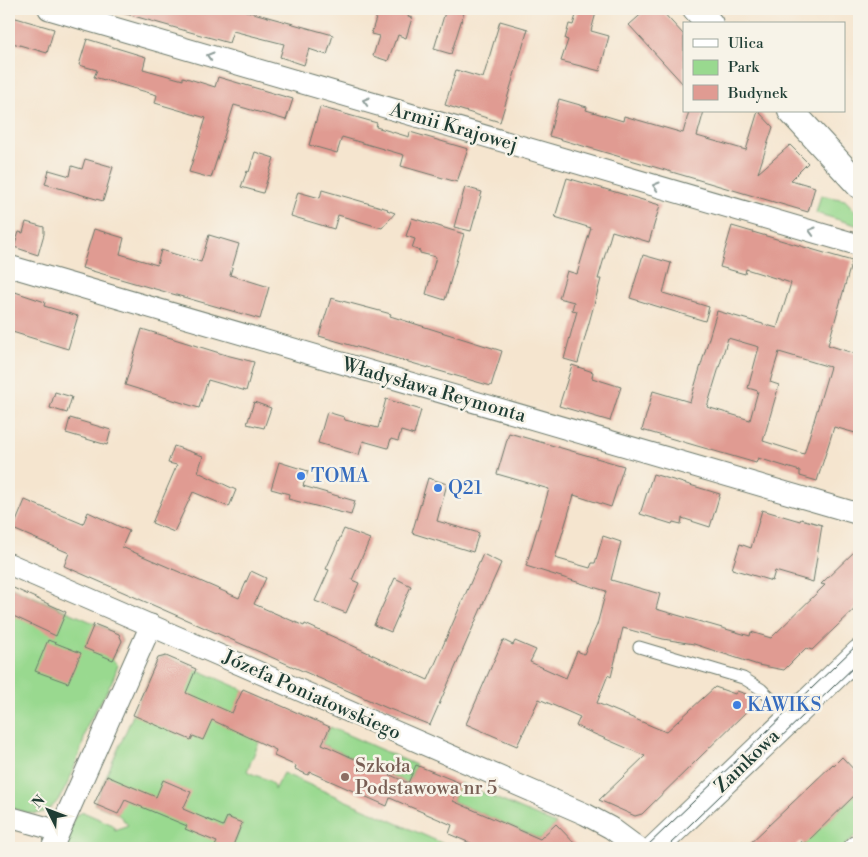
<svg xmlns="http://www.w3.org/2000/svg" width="868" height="857" font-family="'Libre Bodoni',serif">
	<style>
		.green { fill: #99d98f; stroke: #5c8b62 }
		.building { fill: #e09b92; fill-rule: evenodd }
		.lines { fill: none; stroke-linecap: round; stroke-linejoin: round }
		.service-casing { stroke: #6a786a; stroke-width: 13 }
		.minor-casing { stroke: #6a786a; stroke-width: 23 }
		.tertiary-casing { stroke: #6a786a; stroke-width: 28 }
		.service { stroke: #fff; stroke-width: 11 }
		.minor { stroke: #fff; stroke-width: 21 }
		.tertiary { stroke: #fff; stroke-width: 26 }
		.tram { stroke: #1f3d34; stroke-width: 1 }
		.oneway { stroke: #8f9e9a }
		.shop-dot { fill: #3f7fe0; stroke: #f7f3e8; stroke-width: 2 }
		.education-dot { fill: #8d6e63; stroke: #f7f3e8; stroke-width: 2 }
		.labels { text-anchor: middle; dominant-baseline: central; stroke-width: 5; stroke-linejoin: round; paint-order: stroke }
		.street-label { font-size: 19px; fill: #1f3d34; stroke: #f7f3e8 }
		.shop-label { font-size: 19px; fill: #366cbe; stroke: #f7f3e8; text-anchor: start }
		.education-label { font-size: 19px; fill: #785e54; stroke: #f7f3e8; text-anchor: start }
	</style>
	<rect width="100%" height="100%" fill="#f7f3e8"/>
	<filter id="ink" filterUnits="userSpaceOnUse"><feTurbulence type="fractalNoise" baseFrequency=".02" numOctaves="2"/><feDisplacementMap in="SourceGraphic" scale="10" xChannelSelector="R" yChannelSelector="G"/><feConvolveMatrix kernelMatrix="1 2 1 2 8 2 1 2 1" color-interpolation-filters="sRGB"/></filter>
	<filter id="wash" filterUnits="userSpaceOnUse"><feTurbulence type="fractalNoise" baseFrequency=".0096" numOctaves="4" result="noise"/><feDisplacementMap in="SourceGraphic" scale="20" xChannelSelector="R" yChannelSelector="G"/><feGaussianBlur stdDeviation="1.12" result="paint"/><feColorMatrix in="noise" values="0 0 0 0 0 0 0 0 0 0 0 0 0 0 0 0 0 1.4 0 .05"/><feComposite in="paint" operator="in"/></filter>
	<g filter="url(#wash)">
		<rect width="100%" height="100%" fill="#f5e5cf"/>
		<g class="green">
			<polygon points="821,195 845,200 859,215 859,226 816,213"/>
			<path d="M 9,586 L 119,634 L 122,641 L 113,660 L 118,665 C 112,687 98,704 88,724 C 85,730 85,738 82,746 C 76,763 64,800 49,809 C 36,818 22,811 9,807 Z"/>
			<path d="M 166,656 L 275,704 L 247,771 C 257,778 275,778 274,790 L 283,773 L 453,848 L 232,848 L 242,824 L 227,817 L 214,848 L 62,848 L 75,816 L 83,812 L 113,825 L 115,830 L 128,825 L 118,814 L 94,804 L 158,658 Z"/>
			<polygon points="330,727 416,765 408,783 322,744"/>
			<polygon points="460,783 556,824 540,839 453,801"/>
			<polygon points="859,791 859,832 842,848 800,848"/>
		</g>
		<g id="blocks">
			<g class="building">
				<polygon points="124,9 239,9 333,35 327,55 309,49 304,65 280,57 284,44 233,31 229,43 123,13"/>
				<polygon points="379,9 410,9 408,17 412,18 406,38 398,35 396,41 395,41 388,61 373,56 379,36 371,34"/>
				<polygon points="446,9 465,9 451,54 434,49"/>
				<polygon points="578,9 597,9 591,31 609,36 600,71 561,61 568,40 565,39 569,24 573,25"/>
				<polygon points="647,9 660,9 684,35 684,85 629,25"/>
				<polygon points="9,16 54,29 47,53 9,42"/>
				<polygon points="500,21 528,29 500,122 445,105 456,70 483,78"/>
				<polygon points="87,39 146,57 143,69 183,80 183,77 215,87 218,77 293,99 286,120 234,105 211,178 189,172 206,118 155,103 157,95 94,77 97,70 79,65"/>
				<polygon points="559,99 587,107 586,110 623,121 624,116 683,133 689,111 704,111 697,136 746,150 758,111 773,127 758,173 790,145 808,163 791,180 815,187 808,212 549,136"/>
				<polygon points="320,107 377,123 376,127 409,137 410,132 468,149 457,182 401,166 404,155 342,137 337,153 309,145"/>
				<polygon points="255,152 274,158 263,193 241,187 247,171 249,172"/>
				<polygon points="85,159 113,167 103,201 45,184 49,170 70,176 72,166 82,169"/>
				<polygon points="567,178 660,205 649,242 612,231 598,279 601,279 578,363 564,359 577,311 572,310 574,302 559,298 567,271 577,274 591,228 555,217"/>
				<polygon points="465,187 482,192 471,231 454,227"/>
				<polygon points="322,190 388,209 387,210 395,213 382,228 338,215 334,229 291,216 298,192 320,198"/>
				<polygon points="412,218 464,234 445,300 426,294 436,257 420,253 420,251 412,248 415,239 406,236"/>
				<polygon points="26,222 44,227 44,234 38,255 14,247 19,232 23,233"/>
				<path d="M 732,226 L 852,261 L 828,345 L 859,355 L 859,434 L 834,427 L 817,481 L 800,476 L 800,471 L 758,458 L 756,463 L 642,430 L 653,391 L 690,402 L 717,311 L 777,328 L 791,283 L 746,269 L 745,274 L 720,267 ZM 728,338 L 759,347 L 748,388 L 758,391 L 750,420 L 707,407 ZM 779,352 L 830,367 L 804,454 L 763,441 L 779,385 L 770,382 Z"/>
				<polygon points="94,229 124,238 120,254 157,265 161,250 201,262 209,235 239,244 230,275 269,287 260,319 82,268"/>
				<polygon points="643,255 671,263 663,293 709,307 705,321 630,298"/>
				<polygon points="9,290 45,302 44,306 78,316 68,349 9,331"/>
				<polygon points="331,298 391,314 390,316 502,351 491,386 319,336"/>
				<polygon points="142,329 226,355 254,362 246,391 208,380 199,408 125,385"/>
				<polygon points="572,365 593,372 592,378 621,387 610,421 559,406"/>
				<polygon points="55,392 72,397 67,413 50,408"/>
				<polygon points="386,399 421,410 414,435 401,431 398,441 391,439 388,448 363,441 359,455 318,443 327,412 344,417 345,420 378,428"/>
				<polygon points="254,402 271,408 264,428 247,424"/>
				<polygon points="70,418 111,430 107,445 66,433"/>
				<polygon points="509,433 624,466 611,507 574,495 555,558 590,568 592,563 595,563 603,536 621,542 611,580 660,594 656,609 750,636 751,632 771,638 825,585 821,584 859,547 859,605 812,650 806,648 784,670 758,665 694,644 663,639 623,628 611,677 608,675 597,703 666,732 715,687 735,694 737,691 746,694 752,703 750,705 751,707 642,814 635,816 599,800 645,756 576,726 580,717 539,699 517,746 466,724 503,640 513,645 515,641 536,650 530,662 566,678 577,651 584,654 597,625 606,591 526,566 549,489 497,474"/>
				<polygon points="174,446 203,456 198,472 236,490 229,507 193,492 174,532 152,523 177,465 168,463"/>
				<polygon points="279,462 308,471 303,486 355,501 351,515 288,499 289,494 271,489"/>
				<polygon points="653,474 720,494 710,527 682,518 681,524 673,522 672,524 640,514"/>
				<polygon points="428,478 447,484 437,521 479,533 473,552 412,533"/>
				<polygon points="25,500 83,524 88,512 129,531 122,547 239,598 251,571 266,578 254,604 304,626 305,624 428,680 483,554 501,563 430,725 387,708 64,566 69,553 13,529"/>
				<polygon points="762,510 800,521 801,519 822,525 813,582 775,571 772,581 732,569 740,544 751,548"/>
				<polygon points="344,529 370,539 352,580 359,583 346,613 315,601 329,570 326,569"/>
				<polygon points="395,578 411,586 391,632 374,625"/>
				<polygon points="9,586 66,612 56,636 9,614"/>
				<polygon points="94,624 119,634 122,641 113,660 84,648"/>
				<polygon points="48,640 81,653 68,683 35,671"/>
				<polygon points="166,656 196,669 186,693 232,713 243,689 330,727 322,744 408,783 416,765 460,783 453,801 540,839 556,824 579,848 482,848 449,834 452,825 390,798 387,806 310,772 308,775 295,769 296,766 274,756 276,750 212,720 203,740 193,736 191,740 133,715 158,658"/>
				<polygon points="842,757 859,775 859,791 804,845 801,841 793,848 745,848 833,764 834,765"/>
				<polygon points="107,776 156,797 163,780 191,792 183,809 223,826 227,817 242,823 232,848 214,848 217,842 185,829 187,826 125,800 118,814 94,804"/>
			</g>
		</g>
	</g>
	<g filter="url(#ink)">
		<use href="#blocks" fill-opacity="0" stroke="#6a786a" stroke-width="1"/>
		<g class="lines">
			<defs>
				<polyline id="service" points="639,647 743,678 761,689 791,718"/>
				<g id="minor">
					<polyline points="49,9 859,245"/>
					<polyline points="9,266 859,514"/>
					<polyline points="9,564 585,814 611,828 638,848"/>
					<polyline points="9,817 59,831"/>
					<polyline points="52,848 151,625"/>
					<polyline points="854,848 859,844"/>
				</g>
				<g id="tertiary">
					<polyline points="696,9 710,24"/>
					<polyline points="791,111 859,185"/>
					<polyline points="655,848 859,653"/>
				</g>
			</defs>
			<use href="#service" class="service-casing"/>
			<use href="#minor" class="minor-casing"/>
			<use href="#tertiary" class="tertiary-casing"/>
			<use href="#service" class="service"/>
			<use href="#minor" class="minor"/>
			<use href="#tertiary" class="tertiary"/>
			<g class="tram">
				<polyline points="645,848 859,643"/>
				<polyline points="666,848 859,662"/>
			</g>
		</g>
		<defs><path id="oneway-chevron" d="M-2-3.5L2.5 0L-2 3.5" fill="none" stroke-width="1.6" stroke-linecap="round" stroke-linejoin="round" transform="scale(1.25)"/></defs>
		<g class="oneway">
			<use href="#oneway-chevron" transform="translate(210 56) rotate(-164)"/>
			<use href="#oneway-chevron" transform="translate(366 101) rotate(-164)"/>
			<use href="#oneway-chevron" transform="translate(656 186) rotate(-164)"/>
			<use href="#oneway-chevron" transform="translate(812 231) rotate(-164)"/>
		</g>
	</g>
	<g class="shop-dot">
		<circle cx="301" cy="476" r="5"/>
		<circle cx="438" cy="488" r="5"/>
		<circle cx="737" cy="705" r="5"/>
	</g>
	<circle class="education-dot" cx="345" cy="777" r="5"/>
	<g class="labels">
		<g class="street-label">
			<text transform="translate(454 127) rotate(16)">Armii Krajowej</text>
			<text transform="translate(434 390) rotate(16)">Władysława Reymonta</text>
			<text transform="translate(312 695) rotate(24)">Józefa Poniatowskiego</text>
			<text transform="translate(747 761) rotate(-44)">Zamkowa</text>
		</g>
		<g class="shop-label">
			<text x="311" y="476">TOMA</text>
			<text x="448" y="488">Q21</text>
			<text x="747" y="705">KAWIKS</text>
		</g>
		<g class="education-label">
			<text x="355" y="766">Szkoła<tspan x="355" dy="22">Podstawowa nr 5</tspan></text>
		</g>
	</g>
	<rect width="868" height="857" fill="none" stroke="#f7f3e8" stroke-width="30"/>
	<rect x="683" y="22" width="162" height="90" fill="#f7f3e8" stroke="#a1aaa0"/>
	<rect x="693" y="39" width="25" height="8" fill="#ffffff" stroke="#a1aaa0"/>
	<text x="728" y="48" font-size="15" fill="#1f3d34">Ulica</text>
	<rect x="693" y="60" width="25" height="15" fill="#99d98f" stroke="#a1aaa0"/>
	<text x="728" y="72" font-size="15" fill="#1f3d34">Park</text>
	<rect x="693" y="85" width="25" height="15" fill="#e09b92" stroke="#a1aaa0"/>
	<text x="728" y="98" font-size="15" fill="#1f3d34">Budynek</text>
	<g transform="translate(48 810) rotate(312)" stroke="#f7f3e8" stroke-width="4" paint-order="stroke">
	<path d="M0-4L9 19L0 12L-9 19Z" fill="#1f3d34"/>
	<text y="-8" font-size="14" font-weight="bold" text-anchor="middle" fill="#1f3d34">N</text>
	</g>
</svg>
